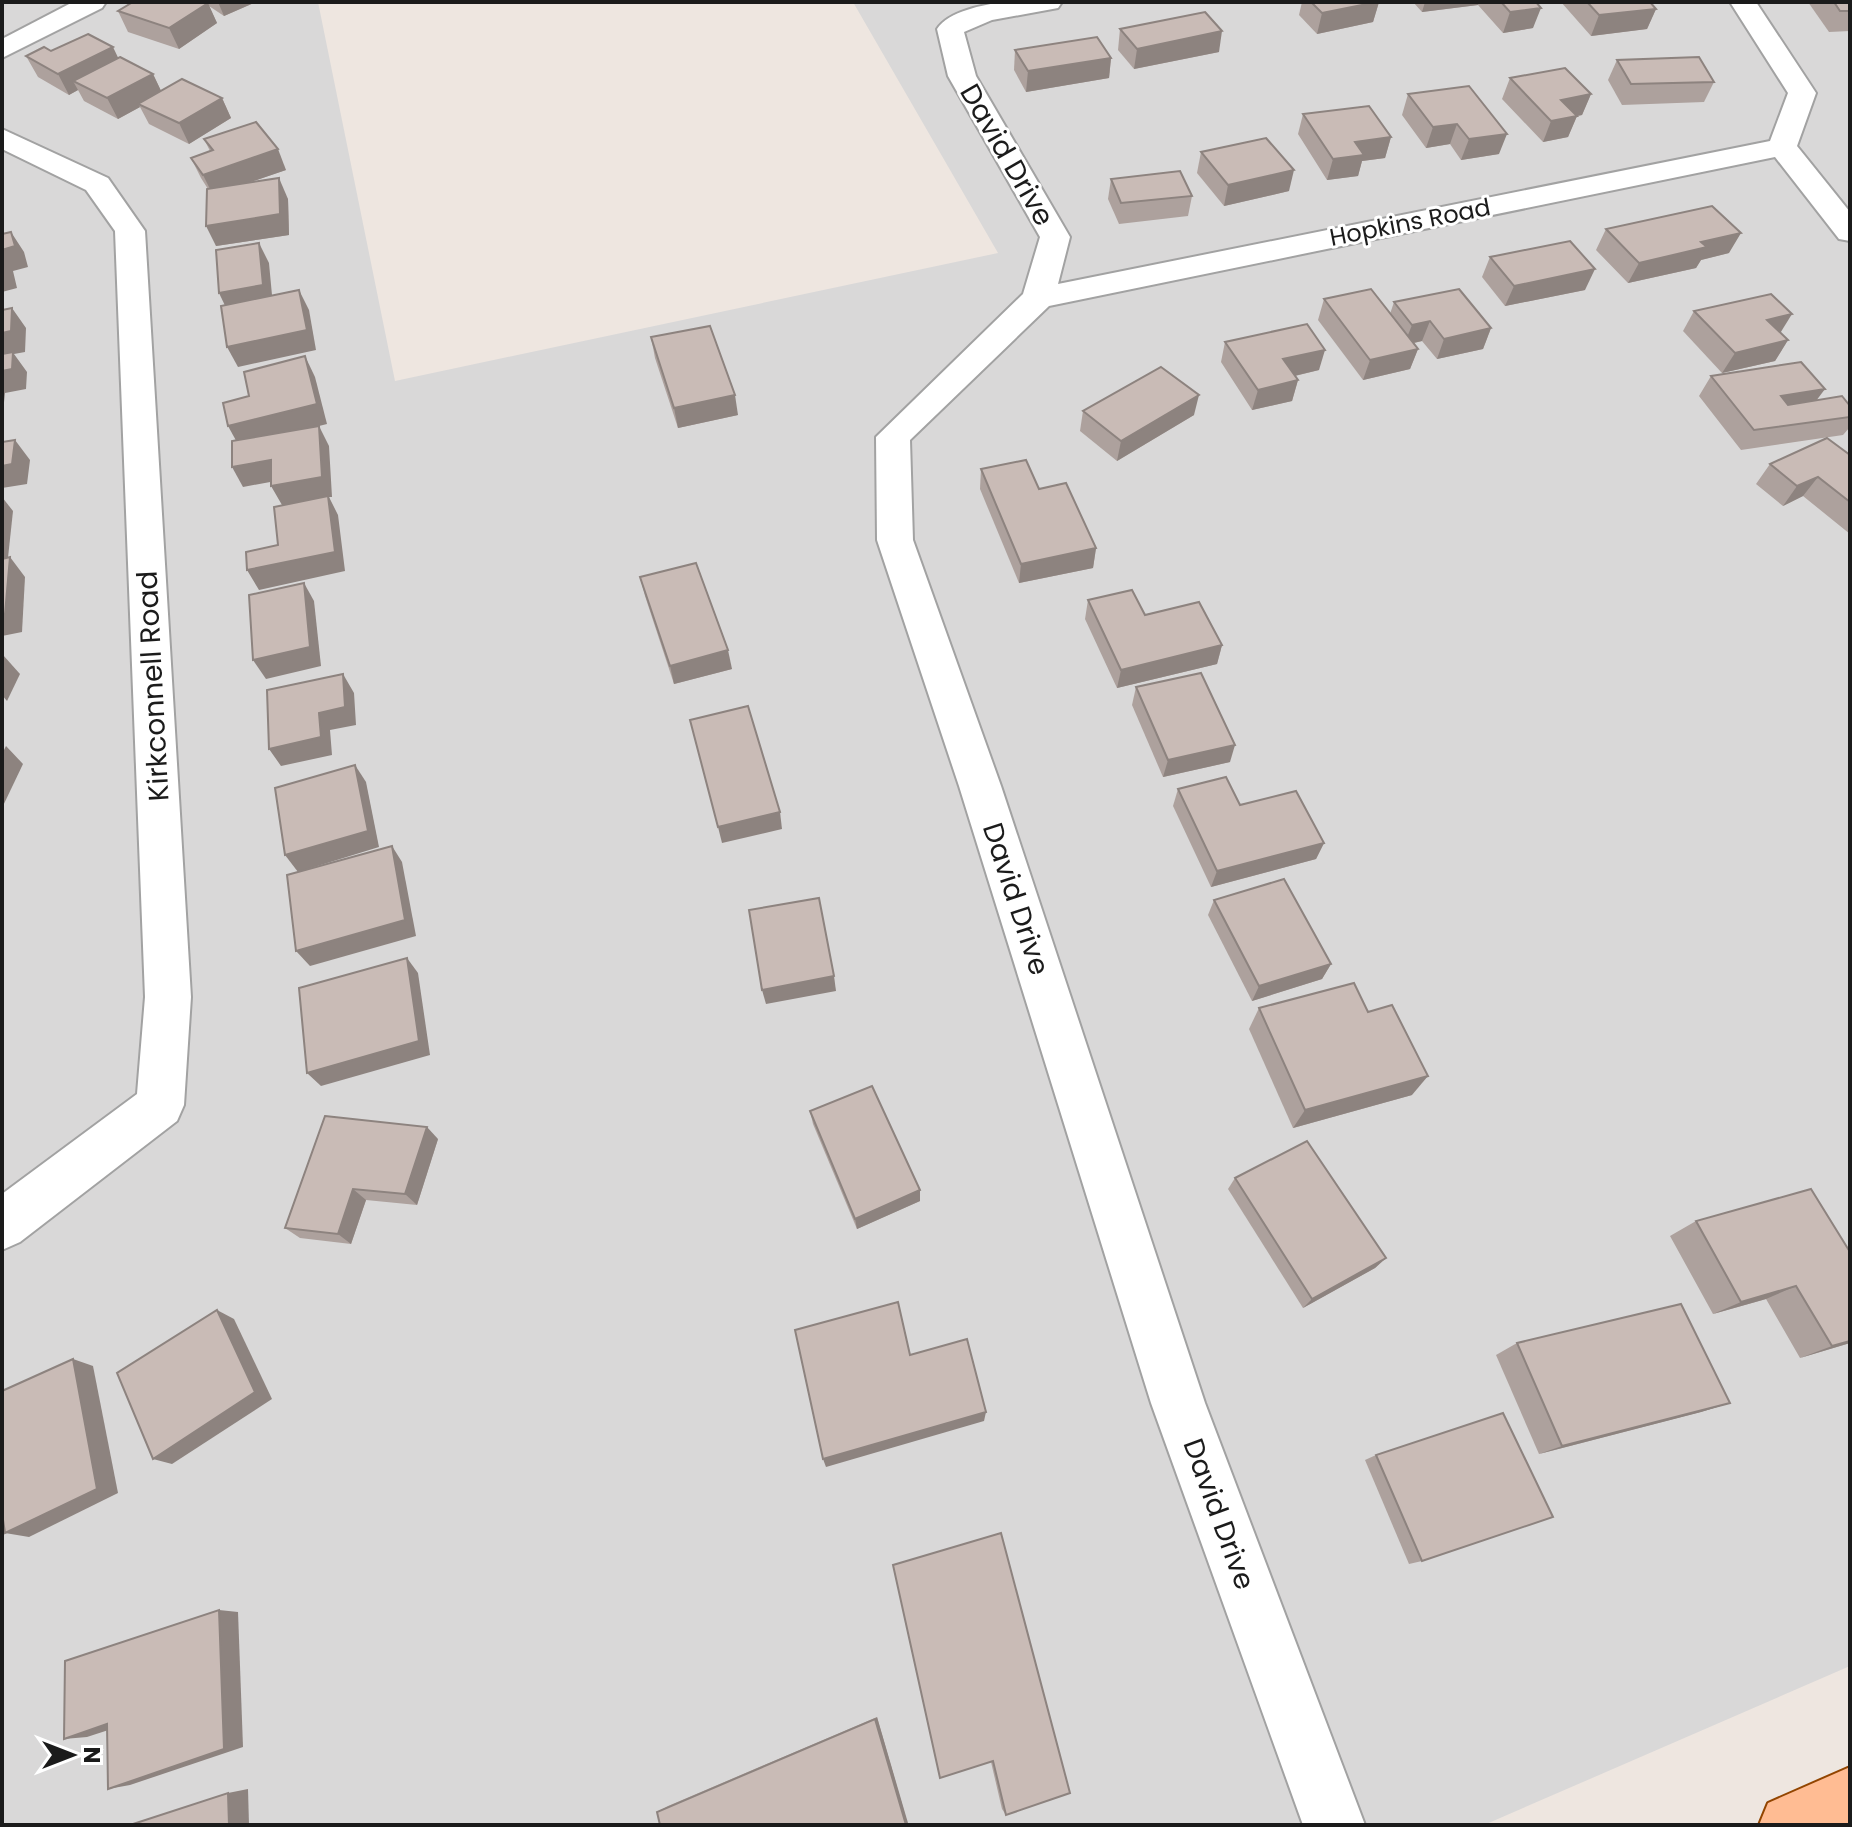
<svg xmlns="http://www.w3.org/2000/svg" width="1852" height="1827" font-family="Poppins,sans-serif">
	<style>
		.residential { fill: #d9d8d8 }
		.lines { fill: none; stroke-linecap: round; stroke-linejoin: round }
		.minor-casing { stroke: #a2a2a2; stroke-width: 4 }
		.major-casing { stroke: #924500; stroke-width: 4 }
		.minor { fill: #fff; fill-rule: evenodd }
		.major { fill: #ffbc93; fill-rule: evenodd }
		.wall { fill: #ada19d }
		.shaded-wall { fill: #8d837f }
		.building { fill: #c9bbb6; stroke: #8d837f; stroke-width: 2 }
		.labels { text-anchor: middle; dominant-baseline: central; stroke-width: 6; stroke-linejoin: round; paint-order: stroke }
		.far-street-label { font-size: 24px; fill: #1b1b1b; stroke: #fff }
		.street-label { font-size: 28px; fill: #1b1b1b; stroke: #fff }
	</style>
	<rect width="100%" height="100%" fill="#eee6e0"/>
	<polygon class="residential" points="2,2 318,2 395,381 998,253 853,2 1850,2 1850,1666 1484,1825 2,1825"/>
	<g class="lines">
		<defs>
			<g id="minor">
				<polygon points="73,2 106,2 102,8 2,58 2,39"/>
				<path d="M 1003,2 L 1062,2 L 1058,8 L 992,20 L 964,32 L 976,76 L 1070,237 L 1058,284 L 1770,141 L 1788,93 L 1730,2 L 1756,2 L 1816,93 L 1797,146 L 1850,212 L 1850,241 L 1839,239 L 1775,157 L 1049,306 L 910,440 L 913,540 L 1001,786 L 1205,1403 L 1365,1825 L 1303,1825 L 1151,1403 L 959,786 L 877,540 L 876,437 L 1023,294 L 1040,237 L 948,76 L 937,29 C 949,11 983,5 1003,2 Z"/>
				<polygon points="2,129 108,178 145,231 191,997 184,1105 177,1121 20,1242 2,1250 2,1194 137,1094 145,997 115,231 86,190 2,149"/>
			</g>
			<polygon id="major" points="1850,1767 1850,1825 1759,1825 1768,1803"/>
		</defs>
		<use href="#minor" class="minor-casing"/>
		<use href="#major" class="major-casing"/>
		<use href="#minor" class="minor"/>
		<use href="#major" class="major"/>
	</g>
	<g class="wall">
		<polygon points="133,2 256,2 224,16 209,6 217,23 179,49 128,32 118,11"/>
		<polygon points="1302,2 1379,2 1373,22 1317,34 1299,15"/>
		<polygon points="1413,2 1536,2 1533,28 1503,33 1478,5 1422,12"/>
		<polygon points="1561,2 1650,2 1656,9 1647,29 1591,36"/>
		<polygon points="1808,2 1850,2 1850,31 1829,32"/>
		<polygon points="1120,29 1219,52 1134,69 1118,50"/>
		<polygon points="1015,50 1111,58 1109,78 1026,92 1014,70"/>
		<polygon points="51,51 118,58 153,74 161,91 222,98 231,118 189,144 149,124 140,107 118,119 84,101 78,90 69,95 38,77 26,56"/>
		<polygon points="1617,60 1714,82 1704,102 1622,105 1608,80"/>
		<polygon points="1510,78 1591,94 1582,115 1577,116 1568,137 1543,142 1502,99"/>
		<polygon points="1469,86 1499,154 1461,160 1450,144 1426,148 1402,115 1408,94"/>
		<polygon points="1303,114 1391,137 1385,158 1362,161 1358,176 1327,180 1298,134"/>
		<polygon points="204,139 286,170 250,182 288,199 289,235 216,246 208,189 201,178 191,158 210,151"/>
		<polygon points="1201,152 1289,191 1224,206 1197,173"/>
		<polygon points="1111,179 1192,196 1188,216 1119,224 1108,199"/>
		<polygon points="1606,229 1729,253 1701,260 1696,268 1628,283 1596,250"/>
		<polygon points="1490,257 1585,290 1505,306 1482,277"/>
		<polygon points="1324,299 1390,314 1394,302 1491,328 1483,349 1437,359 1422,341 1414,343 1418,349 1410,369 1363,380 1318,320"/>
		<polygon points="1694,311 1780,332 1788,340 1775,361 1722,373 1683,331"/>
		<polygon points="651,337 738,415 678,428 655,358"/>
		<polygon points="1225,342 1319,370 1295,376 1298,380 1292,401 1252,410 1221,362"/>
		<polygon points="1711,376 1817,400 1850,406 1850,427 1843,435 1741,450 1699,396"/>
		<polygon points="1083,411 1194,415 1117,461 1080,431"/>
		<polygon points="1850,455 1850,534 1803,496 1783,506 1756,484 1770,464"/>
		<polygon points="981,469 1039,489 1096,548 1093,568 1019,583 980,489"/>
		<polygon points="640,577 732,669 674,684 645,596"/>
		<polygon points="1088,600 1145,615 1222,645 1217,664 1117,688 1085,619"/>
		<polygon points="1136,687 1230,762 1163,777 1132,705"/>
		<polygon points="1178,789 1324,843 1316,859 1211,887 1173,806"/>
		<polygon points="1214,900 1331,964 1322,979 1252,1001 1208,915"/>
		<polygon points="1259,1008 1368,1012 1412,1095 1293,1128 1249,1029"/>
		<polygon points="810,1111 920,1201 857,1229 813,1124"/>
		<polygon points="438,1139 417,1205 366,1200 351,1244 300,1238 285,1228"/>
		<polygon points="1235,1178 1386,1258 1375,1268 1303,1308 1228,1189"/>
		<polygon points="1811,1189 1850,1343 1800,1358 1766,1299 1713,1314 1670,1236 1696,1221"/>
		<polygon points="1517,1343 1730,1403 1701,1412 1539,1454 1496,1355"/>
		<polygon points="1376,1455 1422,1561 1409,1564 1365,1460"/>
		<polygon points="1001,1533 1006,1815 1002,1809 991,1762"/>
		<polygon points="877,1717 908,1825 660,1825 657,1812 668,1806"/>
	</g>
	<g class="shaded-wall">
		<polygon points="218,2 256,2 224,16"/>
		<polygon points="1379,2 1373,22 1317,34 1322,13"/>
		<polygon points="1425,2 1479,2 1478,5 1422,12"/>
		<polygon points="208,3 217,23 179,49 169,28"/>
		<polygon points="1541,8 1533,28 1503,33 1510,12"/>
		<polygon points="1656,9 1647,29 1591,36 1599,15"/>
		<polygon points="1222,31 1219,52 1134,69 1137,49"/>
		<polygon points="113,47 123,68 73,81 78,90 69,95 58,74"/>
		<polygon points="1111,58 1109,78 1026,92 1028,71"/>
		<polygon points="153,74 163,95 138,104 140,107 118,119 107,98"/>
		<polygon points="1591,94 1582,115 1552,121 1561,100"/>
		<polygon points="222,98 231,118 189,144 179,123"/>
		<polygon points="1577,116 1568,137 1543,142 1551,121"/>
		<polygon points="1457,124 1450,144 1426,148 1433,127"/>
		<polygon points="1507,134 1499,154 1461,160 1469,139"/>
		<polygon points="1391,137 1385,158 1362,161 1358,176 1327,180 1333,159 1355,142"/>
		<polygon points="278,149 286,170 213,195 203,175"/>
		<polygon points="1294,170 1289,191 1224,206 1228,185"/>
		<polygon points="279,178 288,199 289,235 216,246 206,226"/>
		<polygon points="11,232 24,252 28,267 13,271 17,288 2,292 2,250"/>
		<polygon points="1741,233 1729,253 1701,260 1696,268 1628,283 1639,263 1701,242"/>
		<polygon points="259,243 269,263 273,306 229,314 219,293"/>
		<polygon points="1595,269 1585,290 1505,306 1514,286"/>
		<polygon points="299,290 309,310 316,350 238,367 227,347"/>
		<polygon points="12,308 26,328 25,352 14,354 27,372 26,389 5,393 2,421 2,333"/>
		<polygon points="1792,314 1779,335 1767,320"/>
		<polygon points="1430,321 1422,341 1404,345 1412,325"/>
		<polygon points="1491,328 1483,349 1437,359 1444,339"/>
		<polygon points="1788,340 1775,361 1722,373 1735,353"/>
		<polygon points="1418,349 1410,369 1363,380 1370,360"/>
		<polygon points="1325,350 1319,370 1277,380 1283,359"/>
		<polygon points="305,356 315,377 327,424 239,446 228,426"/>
		<polygon points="1298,380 1292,401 1252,410 1258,390"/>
		<polygon points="1825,389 1810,409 1767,416 1781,396"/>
		<polygon points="735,395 738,415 678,428 674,408"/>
		<polygon points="1199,395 1194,415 1117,461 1121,441"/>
		<polygon points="319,426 329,446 332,497 329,497 338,515 345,571 259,590 247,570 335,552 282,505 271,486"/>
		<polygon points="15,440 30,460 27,484 2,488 2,466"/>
		<polygon points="271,460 281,480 243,487 232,467"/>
		<polygon points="1818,477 1803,496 1783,506 1797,486"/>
		<polygon points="2,497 13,511 7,567 2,568"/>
		<polygon points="1096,548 1093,568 1019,583 1021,564"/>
		<polygon points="10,557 25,577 22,632 2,636 2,614"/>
		<polygon points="304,583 314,601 321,666 266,679 253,660"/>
		<polygon points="1222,645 1217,664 1117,688 1121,670"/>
		<polygon points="728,650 732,669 674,684 670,666"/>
		<polygon points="3,655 20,674 7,701 2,695"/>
		<polygon points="343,674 354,693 356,725 330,730 332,755 281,766 269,749 319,713"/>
		<polygon points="1235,745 1230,762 1163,777 1168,760"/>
		<polygon points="6,746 23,764 2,808 2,754"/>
		<polygon points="355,765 366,782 379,847 298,872 285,855"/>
		<polygon points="780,812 782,829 722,843 718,827"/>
		<polygon points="1324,843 1316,859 1211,887 1217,871"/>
		<polygon points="392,846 402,862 416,936 310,966 296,951"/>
		<polygon points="407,958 418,973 430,1055 321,1086 307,1073"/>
		<polygon points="1331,964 1322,979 1252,1001 1259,986"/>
		<polygon points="834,976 836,991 766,1004 762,990"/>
		<polygon points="1428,1076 1412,1095 1293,1128 1305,1110"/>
		<polygon points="427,1127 438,1139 417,1205 405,1194"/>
		<polygon points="353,1189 366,1200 351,1244 338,1234"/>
		<polygon points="920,1190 920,1201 857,1229 855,1219"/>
		<polygon points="1386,1258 1375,1268 1303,1308 1312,1299"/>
		<polygon points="1796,1286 1766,1299 1713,1314 1741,1302"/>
		<polygon points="217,1310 234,1319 272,1399 172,1464 153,1459"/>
		<polygon points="1850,1341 1850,1343 1800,1358 1832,1346"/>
		<polygon points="73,1359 93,1366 118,1493 29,1537 5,1533"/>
		<polygon points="1730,1403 1701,1412 1539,1454 1562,1446"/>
		<polygon points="986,1412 984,1421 826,1467 823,1459"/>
		<polygon points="219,1610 238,1612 243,1747 130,1785 108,1789"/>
		<polygon points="877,1717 908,1823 908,1825 906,1825 875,1719"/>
		<polygon points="130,1723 87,1737 64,1739 107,1724"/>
		<polygon points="248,1789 249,1825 229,1825 228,1793"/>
	</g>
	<g class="building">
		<polygon points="133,2 206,2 208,3 169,28 118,11"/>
		<polygon points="1311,2 1377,2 1322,13"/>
		<polygon points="1501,2 1536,2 1541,8 1510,12"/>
		<polygon points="1587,2 1650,2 1656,9 1599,15"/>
		<polygon points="1834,2 1850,2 1850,11 1840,11"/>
		<polygon points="1205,12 1222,31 1137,49 1120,29"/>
		<polygon points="88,34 113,47 58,74 26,56 44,47 51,51"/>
		<polygon points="1097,37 1111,58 1028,71 1015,50"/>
		<polygon points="120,57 153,74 107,98 73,81"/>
		<polygon points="1699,57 1714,82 1631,84 1617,60"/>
		<polygon points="1565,68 1591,94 1561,100 1577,116 1551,121 1510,78"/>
		<polygon points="182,79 222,98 179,123 138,104"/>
		<polygon points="1469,86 1507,134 1469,139 1457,124 1433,127 1408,94"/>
		<polygon points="1369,106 1391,137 1355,142 1364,155 1333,159 1303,114"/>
		<polygon points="256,122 278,149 203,175 191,158 213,150 204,139"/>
		<polygon points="1266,138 1294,170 1228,185 1201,152"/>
		<polygon points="1180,171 1192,196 1121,203 1111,179"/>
		<polygon points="279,178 280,214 206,226 207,189"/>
		<polygon points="1712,206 1741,233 1701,242 1707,247 1639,263 1606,229"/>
		<polygon points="11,232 15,246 2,250 2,234"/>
		<polygon points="1570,241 1595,269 1514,286 1490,257"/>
		<polygon points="259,243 263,285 219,293 216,250"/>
		<polygon points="1371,289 1418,349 1370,360 1324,299"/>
		<polygon points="1459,289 1491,328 1444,339 1430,321 1412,325 1394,302"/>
		<polygon points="299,290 307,330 227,347 221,306"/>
		<polygon points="1771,294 1792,314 1767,320 1788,340 1735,353 1694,311"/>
		<polygon points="12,308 11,331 2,333 2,310"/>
		<polygon points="1307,324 1325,350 1283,359 1298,380 1258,390 1225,342"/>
		<polygon points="710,326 735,395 674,408 651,337"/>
		<polygon points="13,352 12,369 2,371 2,354"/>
		<polygon points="305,356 317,404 228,426 223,403 249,396 244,372"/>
		<polygon points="1801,362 1825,389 1781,396 1788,405 1842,396 1850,406 1850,417 1754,430 1711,376"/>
		<polygon points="1161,367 1199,395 1121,441 1083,411"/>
		<polygon points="319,426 322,477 271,486 271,460 232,467 232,441"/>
		<polygon points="1827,438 1850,455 1850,502 1818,477 1797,486 1770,464"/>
		<polygon points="15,440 12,464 2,466 2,442"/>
		<polygon points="1026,460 1039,489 1066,483 1096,548 1021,564 981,469"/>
		<polygon points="328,496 335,552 247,570 246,552 278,545 274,507"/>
		<polygon points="10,557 5,614 2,614 2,559"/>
		<polygon points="696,563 728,650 670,666 640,577"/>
		<polygon points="304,583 310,647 253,660 249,595"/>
		<polygon points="1132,590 1145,615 1199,602 1222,645 1121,670 1088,600"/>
		<polygon points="1201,673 1235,745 1168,760 1136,687"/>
		<polygon points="343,674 345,707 319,713 321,737 269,749 267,690"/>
		<polygon points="748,706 780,812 718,827 690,720"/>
		<polygon points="355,765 368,831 285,855 275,788"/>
		<polygon points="1226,777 1240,805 1296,791 1324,843 1217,871 1178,789"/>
		<polygon points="392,846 405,920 296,951 287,875"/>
		<polygon points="1284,879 1331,964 1259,986 1214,900"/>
		<polygon points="819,898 834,976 762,990 749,910"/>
		<polygon points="407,958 419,1041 307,1073 299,988"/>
		<polygon points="1354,983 1368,1012 1392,1005 1428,1076 1305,1110 1259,1008"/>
		<polygon points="872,1086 920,1190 855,1219 810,1111"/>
		<polygon points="325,1116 427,1127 405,1194 353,1189 338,1234 285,1228"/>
		<polygon points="1307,1141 1386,1258 1312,1299 1235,1178"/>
		<polygon points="1811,1189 1850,1252 1850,1341 1832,1346 1796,1286 1741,1302 1696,1221"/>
		<polygon points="898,1302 910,1355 967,1339 986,1412 823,1459 795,1330"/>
		<polygon points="1681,1304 1730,1403 1562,1446 1517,1343"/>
		<polygon points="217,1310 255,1392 153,1459 117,1373"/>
		<polygon points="73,1359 97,1489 5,1533 2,1513 2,1391"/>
		<polygon points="1503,1413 1553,1517 1422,1561 1376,1455"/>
		<polygon points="1001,1533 1070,1793 1006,1815 993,1761 940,1778 893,1565"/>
		<polygon points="219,1610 224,1749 108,1789 107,1724 64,1739 65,1661"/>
		<polygon points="875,1719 906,1825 660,1825 657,1812"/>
		<polygon points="228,1793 229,1825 130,1825"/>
	</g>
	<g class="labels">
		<g class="far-street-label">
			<text transform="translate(1410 222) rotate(-11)">Hopkins Road</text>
		</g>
		<g class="street-label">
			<text transform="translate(1007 155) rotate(60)">David Drive</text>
			<text transform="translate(153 686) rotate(-93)">Kirkconnell Road</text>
			<text transform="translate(1016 899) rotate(72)">David Drive</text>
			<text transform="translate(1219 1514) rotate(70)">David Drive</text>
		</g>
	</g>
	<rect width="1852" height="1827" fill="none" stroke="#1b1b1b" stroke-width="8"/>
	<g transform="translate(72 1755) rotate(90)" stroke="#ffffff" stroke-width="6" paint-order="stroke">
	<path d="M0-6L14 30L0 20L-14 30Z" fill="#1b1b1b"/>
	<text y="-12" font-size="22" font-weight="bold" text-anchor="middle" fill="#1b1b1b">N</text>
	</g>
</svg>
